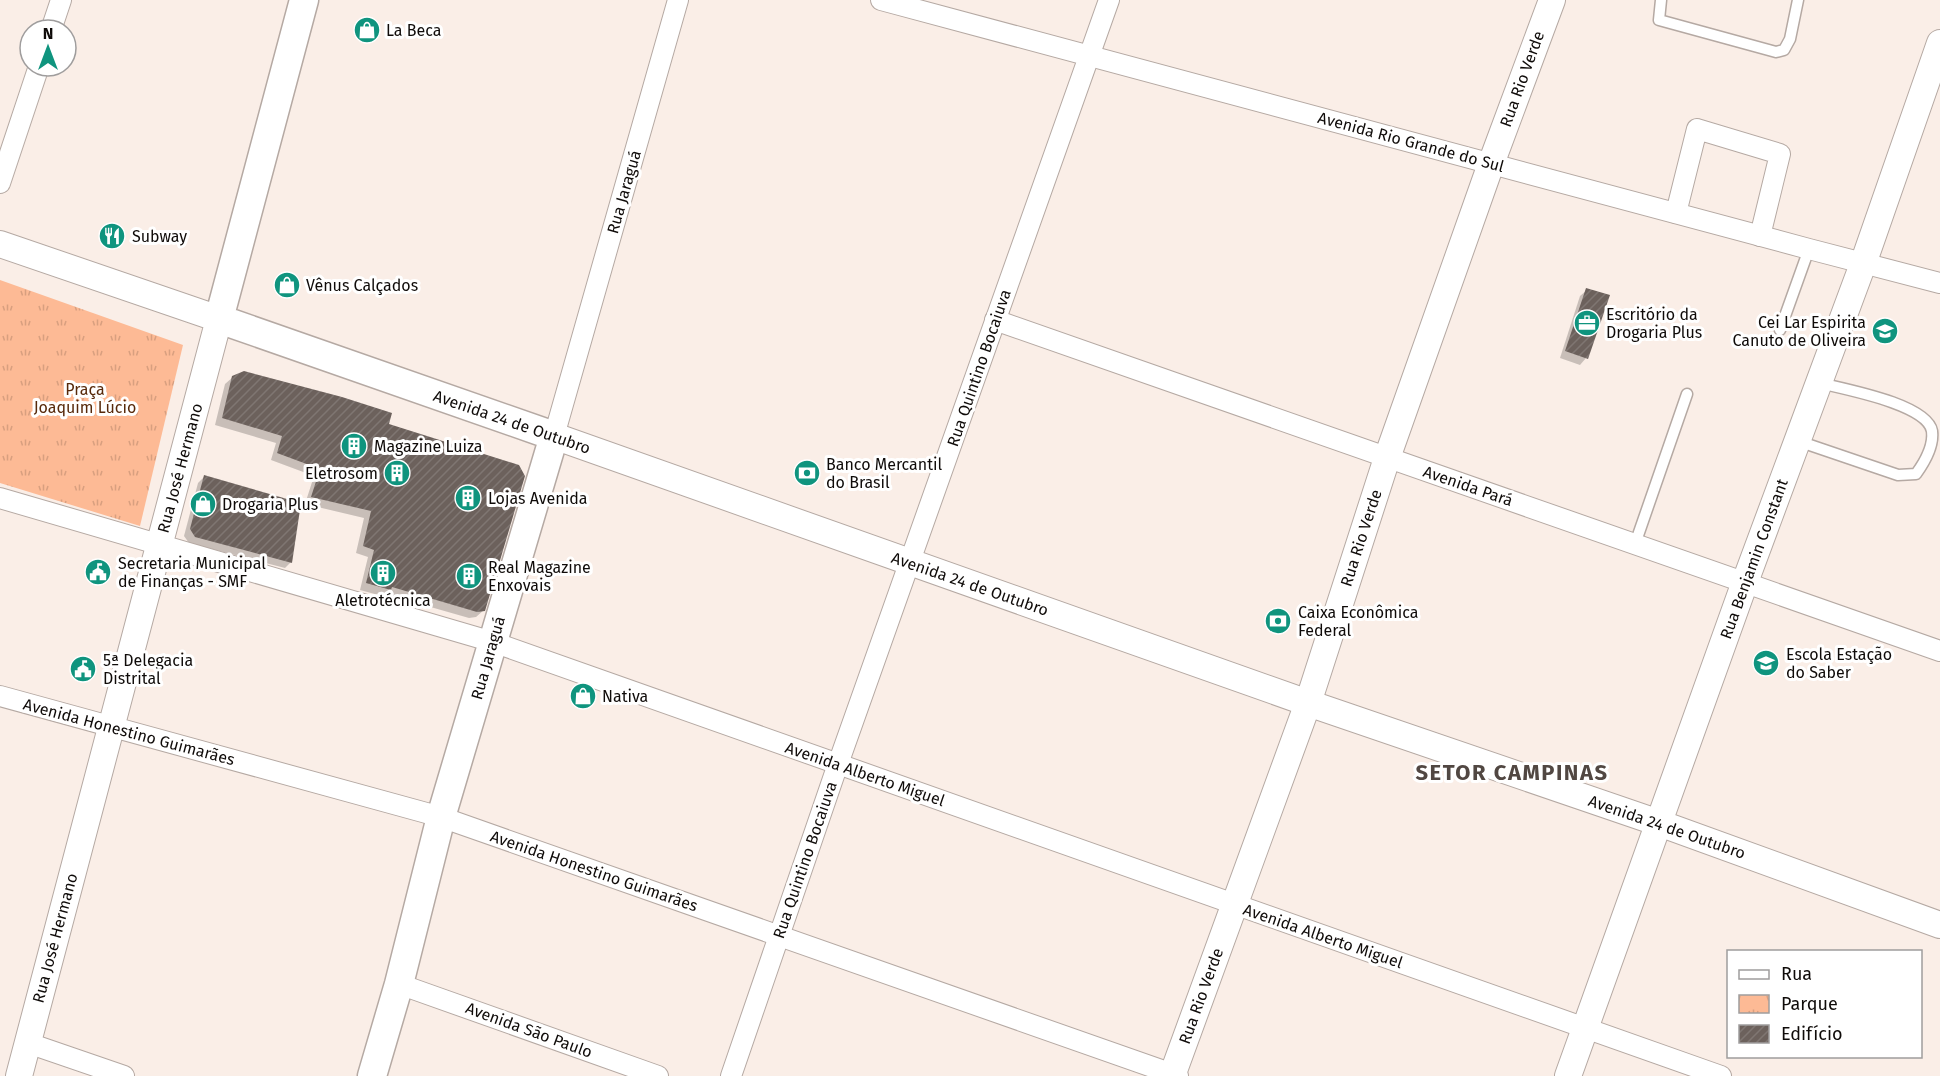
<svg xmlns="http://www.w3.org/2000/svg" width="1940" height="1076" font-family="'Fira Sans',sans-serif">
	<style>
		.park { fill: url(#park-tufts) }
		.shadow { fill: #0003 }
		.building { fill: url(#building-hatch) }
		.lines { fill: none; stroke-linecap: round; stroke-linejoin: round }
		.service-casing { stroke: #b5a9a3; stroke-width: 13 }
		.minor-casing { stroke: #b5a9a3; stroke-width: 22 }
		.tertiary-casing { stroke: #b5a9a3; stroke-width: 28 }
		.secondary-casing { stroke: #b5a9a3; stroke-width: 31 }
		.service { stroke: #fff; stroke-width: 10 }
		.minor { stroke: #fff; stroke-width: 20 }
		.tertiary { stroke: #fff; stroke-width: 26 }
		.secondary { stroke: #fff; stroke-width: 28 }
		.labels { text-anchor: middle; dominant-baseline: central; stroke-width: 6; stroke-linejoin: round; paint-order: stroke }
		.poi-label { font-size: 16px; fill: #0f0b09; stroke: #fff; text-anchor: start }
		.street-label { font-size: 16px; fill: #0f0b09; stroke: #fff }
		.park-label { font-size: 16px; fill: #57290a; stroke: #fff }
		.district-label { font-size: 22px; font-weight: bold; letter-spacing: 1.5px; fill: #514742; stroke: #fff }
	</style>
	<defs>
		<pattern id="park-tufts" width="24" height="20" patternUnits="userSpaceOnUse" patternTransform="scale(1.5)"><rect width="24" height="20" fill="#fdba95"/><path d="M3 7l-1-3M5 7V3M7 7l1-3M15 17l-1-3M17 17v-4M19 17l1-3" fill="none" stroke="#d89f7f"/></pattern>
		<pattern id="building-hatch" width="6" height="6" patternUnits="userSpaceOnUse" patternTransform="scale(1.5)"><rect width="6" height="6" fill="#6c615c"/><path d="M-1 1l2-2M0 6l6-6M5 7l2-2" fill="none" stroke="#7f7672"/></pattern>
	</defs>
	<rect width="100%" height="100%" fill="#faeee7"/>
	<polygon class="park" points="0,280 183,345 140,526 0,483"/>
	<g class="shadow">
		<polygon points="1587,290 1586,358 1580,365 1560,358 1580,296"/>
		<polygon points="233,377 388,425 484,610 476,617 469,618 385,594 382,596 360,590 368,557 356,553 364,518 305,504 314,476 271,460 276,443 215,425 225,384"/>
		<polygon points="204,477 291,562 285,568 189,543 184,536 198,483"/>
	</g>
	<g class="building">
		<polygon points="1586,288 1610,295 1588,359 1565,351"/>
		<polygon points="244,371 342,397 392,413 389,424 519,465 525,476 485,611 477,612 392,587 391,590 366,583 374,550 363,546 371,511 311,497 320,469 277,453 282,436 222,418 232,376"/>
		<polygon points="204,475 301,503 292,563 195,537 190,529"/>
	</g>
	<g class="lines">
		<defs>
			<g id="service">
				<polyline points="1661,0 1659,20 1776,52 1784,50 1790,39 1798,0"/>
				<polyline points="1780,330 1809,249"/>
				<path d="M 1798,441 L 1898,475 L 1916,474 C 1924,463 1934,446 1932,431 C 1927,404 1844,389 1820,383"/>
				<polyline points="1635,544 1687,394"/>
			</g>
			<g id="minor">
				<polyline points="881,0 1809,249 1940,283"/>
				<polyline points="51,30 61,0"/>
				<polyline points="0,183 39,66"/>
				<polyline points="1676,213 1697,129 1780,154 1760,236"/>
				<polyline points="995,320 1940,651"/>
				<polyline points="554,436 678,0"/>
				<polyline points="0,498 493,642 1721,1076"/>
				<polyline points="0,696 441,817 1178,1076"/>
				<polyline points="399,984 658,1076"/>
				<polyline points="28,1043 124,1076"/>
				<polyline points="731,1076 838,764 1109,0"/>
			</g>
			<g id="tertiary">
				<polyline points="0,244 219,319 19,1076"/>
				<polyline points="554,436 1308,703 1659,823 1940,925"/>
				<polyline points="1172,1076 1308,703 1387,458 1491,164 1552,0"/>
				<polyline points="1568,1076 1745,582 1863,264 1940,43"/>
			</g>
			<polyline id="secondary" points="304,0 219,319 554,436 441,817 399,984 372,1076"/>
		</defs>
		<use href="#service" class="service-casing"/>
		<use href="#minor" class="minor-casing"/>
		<use href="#tertiary" class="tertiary-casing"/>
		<use href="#secondary" class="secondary-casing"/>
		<use href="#service" class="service"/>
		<use href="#minor" class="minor"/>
		<use href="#tertiary" class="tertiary"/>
		<use href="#secondary" class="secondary"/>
	</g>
	<defs>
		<symbol id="shop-disc" viewBox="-11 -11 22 22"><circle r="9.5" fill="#0f947e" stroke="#fff"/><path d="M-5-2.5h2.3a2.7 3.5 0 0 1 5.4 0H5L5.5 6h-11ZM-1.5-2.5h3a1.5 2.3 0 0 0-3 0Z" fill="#fff"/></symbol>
		<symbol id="restaurant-disc" viewBox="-11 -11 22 22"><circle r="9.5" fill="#0f947e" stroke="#fff"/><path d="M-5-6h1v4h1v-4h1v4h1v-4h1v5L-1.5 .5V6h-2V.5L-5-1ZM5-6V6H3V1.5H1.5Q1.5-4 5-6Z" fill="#fff"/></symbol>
		<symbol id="office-disc" viewBox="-11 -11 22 22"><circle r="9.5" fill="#0f947e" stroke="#fff"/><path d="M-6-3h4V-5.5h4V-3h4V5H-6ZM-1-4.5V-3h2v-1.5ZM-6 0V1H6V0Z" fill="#fff"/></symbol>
		<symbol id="school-disc" viewBox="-11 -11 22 22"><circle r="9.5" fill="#0f947e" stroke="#fff"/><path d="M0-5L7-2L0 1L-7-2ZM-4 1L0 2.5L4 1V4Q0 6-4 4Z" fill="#fff"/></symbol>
		<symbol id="building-disc" viewBox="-11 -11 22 22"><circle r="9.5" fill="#0f947e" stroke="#fff"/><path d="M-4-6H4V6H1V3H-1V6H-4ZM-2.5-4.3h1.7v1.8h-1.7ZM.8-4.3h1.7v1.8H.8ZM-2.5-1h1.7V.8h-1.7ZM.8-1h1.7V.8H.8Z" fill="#fff"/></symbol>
		<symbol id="bank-disc" viewBox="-11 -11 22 22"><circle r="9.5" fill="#0f947e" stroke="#fff"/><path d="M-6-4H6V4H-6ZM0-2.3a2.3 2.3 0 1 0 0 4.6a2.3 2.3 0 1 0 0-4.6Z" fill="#fff"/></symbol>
		<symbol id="civic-disc" viewBox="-11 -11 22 22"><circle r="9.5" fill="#0f947e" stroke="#fff"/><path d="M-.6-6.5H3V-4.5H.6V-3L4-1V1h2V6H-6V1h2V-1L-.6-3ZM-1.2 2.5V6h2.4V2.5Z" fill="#fff"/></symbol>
	</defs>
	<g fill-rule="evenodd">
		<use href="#shop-disc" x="352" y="15" width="30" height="30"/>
		<use href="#restaurant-disc" x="97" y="221" width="30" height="30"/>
		<use href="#shop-disc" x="272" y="270" width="30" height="30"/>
		<use href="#office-disc" x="1572" y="308" width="30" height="30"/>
		<use href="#school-disc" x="1870" y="316" width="30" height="30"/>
		<use href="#building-disc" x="339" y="431" width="30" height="30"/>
		<use href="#building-disc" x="382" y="458" width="30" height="30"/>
		<use href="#bank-disc" x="792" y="458" width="30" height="30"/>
		<use href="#building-disc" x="453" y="483" width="30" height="30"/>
		<use href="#shop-disc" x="188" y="489" width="30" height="30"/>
		<use href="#civic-disc" x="83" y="557" width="30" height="30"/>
		<use href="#building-disc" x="368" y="558" width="30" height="30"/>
		<use href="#building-disc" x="454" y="561" width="30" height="30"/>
		<use href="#bank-disc" x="1263" y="606" width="30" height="30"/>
		<use href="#school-disc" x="1751" y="648" width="30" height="30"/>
		<use href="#civic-disc" x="68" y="654" width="30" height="30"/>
		<use href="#shop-disc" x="568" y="681" width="30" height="30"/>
	</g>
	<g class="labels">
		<g class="poi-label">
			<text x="386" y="30">La Beca</text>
			<text x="132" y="236">Subway</text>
			<text x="306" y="285">Vênus Calçados</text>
			<text x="1606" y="314">Escritório da<tspan x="1606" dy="18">Drogaria Plus</tspan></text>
			<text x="1866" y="322" text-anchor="end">Cei Lar Espirita<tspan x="1866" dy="18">Canuto de Oliveira</tspan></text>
			<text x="374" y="446">Magazine Luiza</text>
			<text x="826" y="464">Banco Mercantil<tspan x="826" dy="18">do Brasil</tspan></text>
			<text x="378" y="473" text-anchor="end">Eletrosom</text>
			<text x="488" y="498">Lojas Avenida</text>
			<text x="222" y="504">Drogaria Plus</text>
			<text x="118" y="563">Secretaria Municipal<tspan x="118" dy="18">de Finanças - SMF</tspan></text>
			<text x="488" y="567">Real Magazine<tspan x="488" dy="18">Enxovais</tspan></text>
			<text x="383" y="600" text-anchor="middle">Aletrotécnica</text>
			<text x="1298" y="612">Caixa Econômica<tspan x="1298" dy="18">Federal</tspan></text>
			<text x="1786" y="654">Escola Estação<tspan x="1786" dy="18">do Saber</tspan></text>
			<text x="103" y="660">5ª Delegacia<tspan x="103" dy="18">Distrital</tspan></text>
			<text x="602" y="696">Nativa</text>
		</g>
		<g class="street-label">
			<text transform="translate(1522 79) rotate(-70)">Rua Rio Verde</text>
			<text transform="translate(1411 142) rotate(15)">Avenida Rio Grande do Sul</text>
			<text transform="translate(624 192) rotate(-74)">Rua Jaraguá</text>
			<text transform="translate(979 368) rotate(-71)">Rua Quintino Bocaiuva</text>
			<text transform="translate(512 422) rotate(19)">Avenida 24 de Outubro</text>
			<text transform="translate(180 468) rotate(-75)">Rua José Hermano</text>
			<text transform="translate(1468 486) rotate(19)">Avenida Pará</text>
			<text transform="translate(1361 538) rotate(-72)">Rua Rio Verde</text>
			<text transform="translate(1754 559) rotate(-70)">Rua Benjamin Constant</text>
			<text transform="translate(970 584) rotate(19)">Avenida 24 de Outubro</text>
			<text transform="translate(488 658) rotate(-74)">Rua Jaraguá</text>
			<text transform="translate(129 732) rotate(15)">Avenida Honestino Guimarães</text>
			<text transform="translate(865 774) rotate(19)">Avenida Alberto Miguel</text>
			<text transform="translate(1667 827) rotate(19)">Avenida 24 de Outubro</text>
			<text transform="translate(805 860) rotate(-71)">Rua Quintino Bocaiuva</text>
			<text transform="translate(594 871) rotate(19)">Avenida Honestino Guimarães</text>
			<text transform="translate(1323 936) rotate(19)">Avenida Alberto Miguel</text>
			<text transform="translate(55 938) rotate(-75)">Rua José Hermano</text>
			<text transform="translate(1201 996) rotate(-70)">Rua Rio Verde</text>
			<text transform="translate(529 1030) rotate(20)">Avenida São Paulo</text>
		</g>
		<g class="park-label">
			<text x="85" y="389">Praça<tspan x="85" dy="18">Joaquim Lúcio</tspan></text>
		</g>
		<g class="district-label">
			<text x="1512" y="772">SETOR CAMPINAS</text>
		</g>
	</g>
	<rect x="1727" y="950" width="195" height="108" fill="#ffffff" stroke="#9f9d9d" stroke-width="1.5"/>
	<rect x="1739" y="970" width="30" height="9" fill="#ffffff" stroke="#9f9d9d" stroke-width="1.5"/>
	<text x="1781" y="980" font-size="18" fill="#0f0b09">Rua</text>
	<rect x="1739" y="995" width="30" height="18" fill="url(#park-tufts)" stroke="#9f9d9d" stroke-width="1.5"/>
	<text x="1781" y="1010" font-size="18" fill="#0f0b09">Parque</text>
	<rect x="1739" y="1025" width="30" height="18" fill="url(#building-hatch)" stroke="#9f9d9d" stroke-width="1.5"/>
	<text x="1781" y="1040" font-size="18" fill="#0f0b09">Edifício</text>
	<g transform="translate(48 48)"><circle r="28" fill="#ffffff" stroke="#9f9d9d" stroke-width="1.5"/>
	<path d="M0-4.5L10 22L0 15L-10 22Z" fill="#0f947e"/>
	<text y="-9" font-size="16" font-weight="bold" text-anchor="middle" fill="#0f0b09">N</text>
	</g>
</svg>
